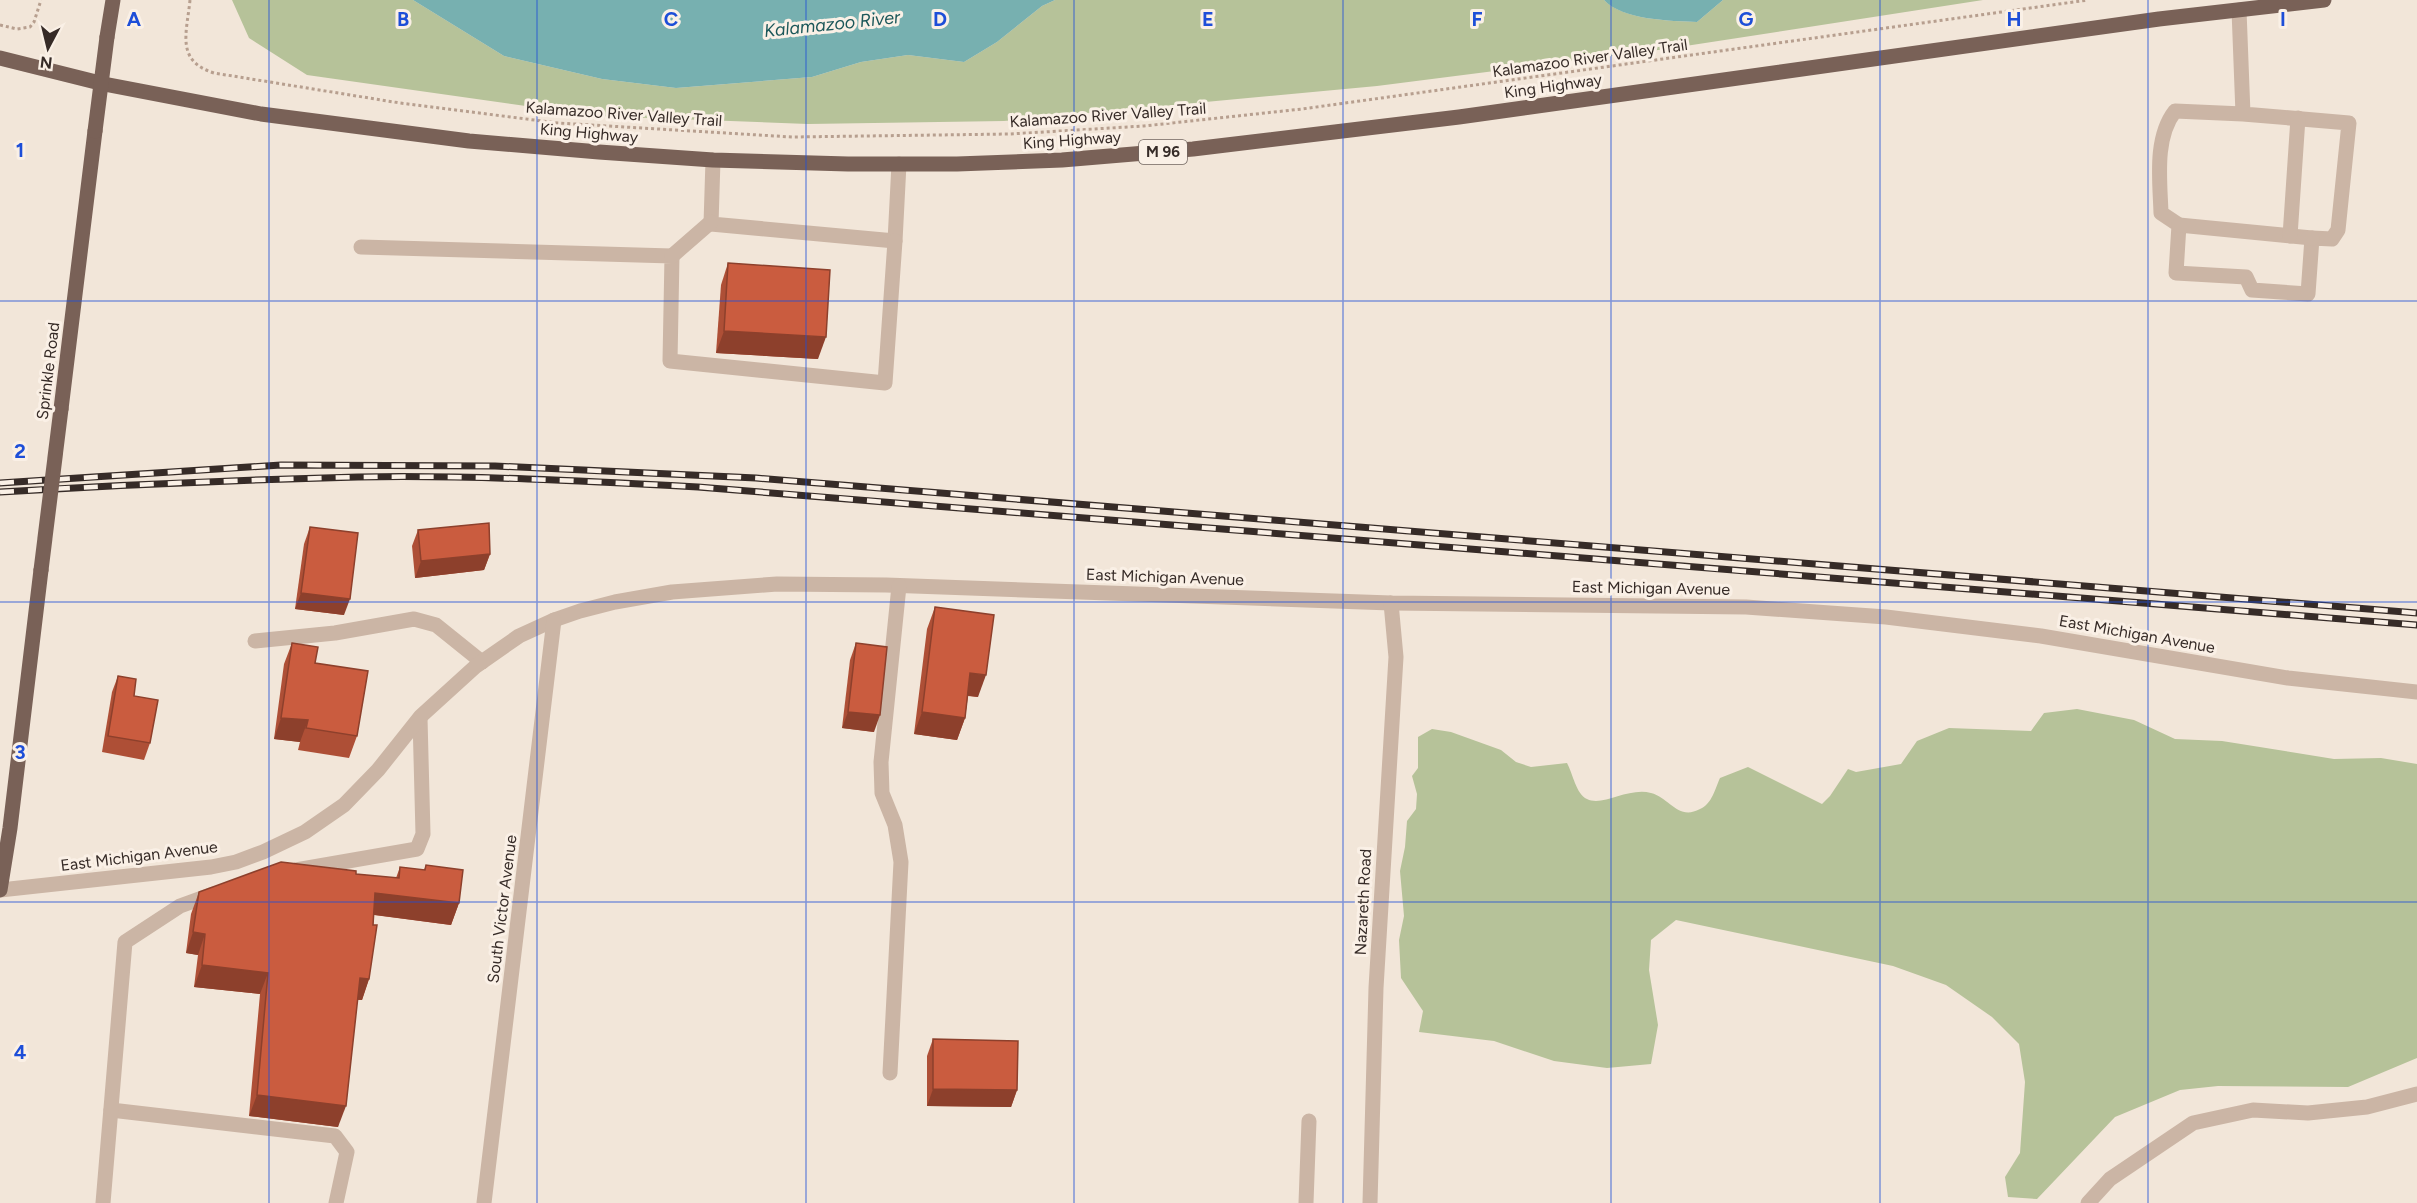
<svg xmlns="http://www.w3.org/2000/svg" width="2417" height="1203" font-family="Figtree,sans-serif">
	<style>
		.green { fill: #b6c299 }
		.water { fill: #77b0b0 }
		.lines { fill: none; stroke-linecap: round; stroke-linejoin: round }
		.path { stroke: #b79f8f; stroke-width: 3; stroke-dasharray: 3 3; stroke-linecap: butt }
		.minor { stroke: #cbb5a5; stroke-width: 15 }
		.major { stroke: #796157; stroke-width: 15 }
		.rail-casing { stroke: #362b27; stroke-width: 7 }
		.rail { stroke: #faf0e6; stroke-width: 4.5; stroke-dasharray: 14; stroke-linecap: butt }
		.major-bridge { stroke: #796157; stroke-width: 15 }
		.wall { fill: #ae4f36 }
		.shaded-wall { fill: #8d402c }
		.building { fill: #ca5c3f; stroke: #8d402c; stroke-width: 1.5 }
		.grid { fill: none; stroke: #1d4ed8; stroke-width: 1.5; stroke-opacity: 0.55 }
		.labels { text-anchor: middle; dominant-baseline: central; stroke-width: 6; stroke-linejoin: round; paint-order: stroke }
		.shield { fill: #faf0e6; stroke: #716660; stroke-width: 1.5 }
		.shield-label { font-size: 15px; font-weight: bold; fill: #362b27 }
		.street-label { font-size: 16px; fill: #362b27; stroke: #faf0e6 }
		.water-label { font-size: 18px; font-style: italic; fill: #1b5759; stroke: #faf0e6 }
		.grid-label { font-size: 20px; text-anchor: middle; font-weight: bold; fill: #1d4ed8; stroke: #faf0e6; stroke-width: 6; stroke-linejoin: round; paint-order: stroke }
	</style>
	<rect width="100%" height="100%" fill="#f2e6d9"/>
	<g class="green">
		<path d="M 232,0 L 413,0 L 504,56 L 602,79 L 676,88 L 812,77 L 861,62 L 908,55 L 964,62 L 997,42 L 1042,6 L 1055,0 L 1604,0 C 1623,20 1670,21 1697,22 L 1723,0 L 1983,0 L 1666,49 L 1377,86 L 1004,121 L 808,124 L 597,116 L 307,75 L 249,38 Z"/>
		<path d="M 2077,709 L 2134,720 L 2175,739 L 2222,741 L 2334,759 L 2381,758 L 2417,764 L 2417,1058 L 2348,1087 L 2218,1086 L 2180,1090 L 2115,1117 L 2037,1199 L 2008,1197 L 2005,1177 L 2020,1153 L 2025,1082 L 2019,1044 L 1992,1017 L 1946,985 L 1893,966 L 1676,920 L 1651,940 L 1649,970 L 1658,1025 L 1651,1064 L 1607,1068 L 1554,1061 L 1494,1041 L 1419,1032 L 1423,1011 L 1401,978 L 1399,940 L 1404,916 L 1400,871 L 1405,847 L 1407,821 L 1416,809 L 1417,794 L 1412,776 L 1418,768 L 1418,737 L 1432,729 L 1451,732 L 1501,750 L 1516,762 L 1531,767 L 1567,763 C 1573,774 1576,794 1587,799 C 1603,807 1628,787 1651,793 C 1670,798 1678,821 1700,809 C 1712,804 1715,789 1720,778 L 1748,767 L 1822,804 L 1830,796 L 1848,769 L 1856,772 L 1901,764 L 1917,741 L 1949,728 L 2031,731 L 2044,713 Z"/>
	</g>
	<g class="water">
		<polygon points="413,0 1055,0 1042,6 997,42 964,62 908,55 861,62 812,77 676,88 602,79 504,56"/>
		<path d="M 1604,0 L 1723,0 L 1697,22 C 1671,21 1622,20 1604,0 Z"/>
	</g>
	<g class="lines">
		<g class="path">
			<path d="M 190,0 C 187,32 175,61 214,73 L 400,103 L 558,123 L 792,137 L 1010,134 L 1144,126 L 1302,109 L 2088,0"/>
			<polyline points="0,25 17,29 30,27 34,22 41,0"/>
		</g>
		<g class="minor">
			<path d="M 2239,10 L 2243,114 L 2349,123 L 2338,230 L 2332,239 L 2312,238 L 2308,294 L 2252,290 L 2246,277 L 2176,273 L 2179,225 L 2161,213 C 2160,181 2154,138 2175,111 L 2243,114"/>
			<polyline points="713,160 711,224 895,241 899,164"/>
			<polyline points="2179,225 2312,238"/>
			<polyline points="2290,236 2298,118"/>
			<polyline points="361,247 672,256 670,361 885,383 895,241"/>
			<polyline points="672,256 711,222"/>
			<polyline points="255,641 335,633 414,619 436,625 482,662"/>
			<polyline points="296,870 417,849 423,834 420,718"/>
			<polyline points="0,890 211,867 236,862 263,852 305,832 344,805 378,770 421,716 476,666 519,636 554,620 580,611 615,602 672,592 777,584 886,585 1391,603 1746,607 1886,617 2041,636 2288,678 2417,692"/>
			<polyline points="890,1073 901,862 895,825 882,793 881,762 899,586"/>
			<polyline points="111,1110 335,1136 347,1152 336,1203"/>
			<polyline points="103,1203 125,942 180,906 213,894"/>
			<polyline points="484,1203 554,620"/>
			<polyline points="1306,1203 1309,1121"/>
			<polyline points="1370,1203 1376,988 1396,657 1391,603"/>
			<polyline points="2088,1203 2110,1179 2193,1123 2253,1110 2308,1113 2367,1107 2417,1094"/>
		</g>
		<g class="major">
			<polyline points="107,37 113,0"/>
			<polyline points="0,58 104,84 261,114 469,141 599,152 713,160 848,164 957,164 1062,160 1193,149 1459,117 2159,19 2324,0"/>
			<polyline points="61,409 95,131"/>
			<polyline points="0,890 10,828 41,570"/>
		</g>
		<defs>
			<g id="rail">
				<polyline points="0,483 281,465 495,466 756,478 2417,613"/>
				<path d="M 0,492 C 119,485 238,480 358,477 C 471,475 585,481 698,487 L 2417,625"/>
			</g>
		</defs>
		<use href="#rail" class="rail-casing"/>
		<use href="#rail" class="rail"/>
		<g class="major-bridge">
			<polyline points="95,131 107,37"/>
			<polyline points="41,570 61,409"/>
		</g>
	</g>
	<g class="wall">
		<polygon points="728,263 818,359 716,353 721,285"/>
		<polygon points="310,527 344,615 295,609 304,544"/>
		<polygon points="418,530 490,554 484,570 415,578 412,546"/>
		<polygon points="935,607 978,697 968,696 965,718 957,740 914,734 927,629"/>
		<polygon points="292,643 315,663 357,736 349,758 298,750 300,742 274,739 284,664"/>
		<polygon points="856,643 874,732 842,728 850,660"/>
		<polygon points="118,676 134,696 150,743 144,760 102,752 112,692"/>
		<polygon points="426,865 459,903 451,925 374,915 369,979 362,1000 357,1000 338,1127 249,1116 260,994 194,987 198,955 186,953 191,914 199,892 356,874 396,878 400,867 424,870"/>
		<polygon points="933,1039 1017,1090 1011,1107 927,1106 927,1056"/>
	</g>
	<g class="shaded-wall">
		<polygon points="724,331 826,337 818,359 716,353"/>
		<polygon points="490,554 484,570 415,578 421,561"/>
		<polygon points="301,593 350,599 344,615 295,609"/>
		<polygon points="970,673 986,675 978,697 963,695"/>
		<polygon points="848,712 880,715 874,732 842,728"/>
		<polygon points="922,712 965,718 957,740 914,734"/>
		<polygon points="281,718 308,720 300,742 274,739"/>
		<polygon points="375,893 459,903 451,925 368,914"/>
		<polygon points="193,932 205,934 198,955 186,953"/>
		<polygon points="202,965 268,973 260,994 194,987"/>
		<polygon points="360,978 369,979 362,1000 352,999"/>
		<polygon points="933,1089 1017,1090 1011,1107 927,1106"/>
		<polygon points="257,1095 346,1106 338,1127 249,1116"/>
	</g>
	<g class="building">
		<polygon points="728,263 830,270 826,337 724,331"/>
		<polygon points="489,523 490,554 421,561 418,530"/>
		<polygon points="310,527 358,533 350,599 301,593"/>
		<polygon points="935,607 994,615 986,675 970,673 965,718 922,712"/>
		<polygon points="292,643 318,647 315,663 368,671 357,736 306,728 308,720 281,718"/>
		<polygon points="856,643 887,647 880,715 848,712"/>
		<polygon points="118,676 136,679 134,696 158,700 150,743 108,736"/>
		<polygon points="281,862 356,871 356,874 399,878 400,867 425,870 426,865 463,870 459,903 375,893 373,925 377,925 369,979 360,978 346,1106 257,1095 268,973 202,965 205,934 193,932 199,892"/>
		<polygon points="933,1039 1018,1041 1017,1090 933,1089"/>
	</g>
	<path class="grid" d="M 269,0 L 269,1203M 537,0 L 537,1203M 806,0 L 806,1203M 1074,0 L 1074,1203M 1343,0 L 1343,1203M 1611,0 L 1611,1203M 1880,0 L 1880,1203M 2148,0 L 2148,1203M 0,301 L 2417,301M 0,602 L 2417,602M 0,902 L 2417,902"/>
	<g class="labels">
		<rect class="shield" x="1139" y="140" width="48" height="24" rx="4.5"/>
		<g class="shield-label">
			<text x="1163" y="152">M 96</text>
		</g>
		<g class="street-label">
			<text transform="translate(1590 58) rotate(-8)">Kalamazoo River Valley Trail</text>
			<text transform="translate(1553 86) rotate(-8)">King Highway</text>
			<text transform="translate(624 114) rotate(4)">Kalamazoo River Valley Trail</text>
			<text transform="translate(1108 115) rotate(-4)">Kalamazoo River Valley Trail</text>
			<text transform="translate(589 133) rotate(5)">King Highway</text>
			<text transform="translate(1072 140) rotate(-4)">King Highway</text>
			<text transform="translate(48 371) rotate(-83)">Sprinkle Road</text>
			<text transform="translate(1165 577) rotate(2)">East Michigan Avenue</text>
			<text transform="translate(1651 588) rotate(1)">East Michigan Avenue</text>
			<text transform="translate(2137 634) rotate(10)">East Michigan Avenue</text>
			<text transform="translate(139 856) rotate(-7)">East Michigan Avenue</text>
			<text transform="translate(1363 902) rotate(-87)">Nazareth Road</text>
			<text transform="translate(502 909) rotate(-83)">South Victor Avenue</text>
		</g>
		<g class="water-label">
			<text transform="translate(832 24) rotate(-6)">Kalamazoo River</text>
		</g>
	</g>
	<g class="grid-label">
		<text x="134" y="26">A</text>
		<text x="403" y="26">B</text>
		<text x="671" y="26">C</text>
		<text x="940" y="26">D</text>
		<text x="1208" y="26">E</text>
		<text x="1477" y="26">F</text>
		<text x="1746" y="26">G</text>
		<text x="2014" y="26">H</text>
		<text x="2283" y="26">I</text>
		<text x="20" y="157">1</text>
		<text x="20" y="458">2</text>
		<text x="20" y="759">3</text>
		<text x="20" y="1059">4</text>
	</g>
	<g transform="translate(48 48) rotate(187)" stroke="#faf0e6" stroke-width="4.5" paint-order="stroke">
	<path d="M0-4.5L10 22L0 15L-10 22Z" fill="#362b27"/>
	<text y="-9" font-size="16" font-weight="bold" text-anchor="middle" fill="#362b27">N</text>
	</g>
</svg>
